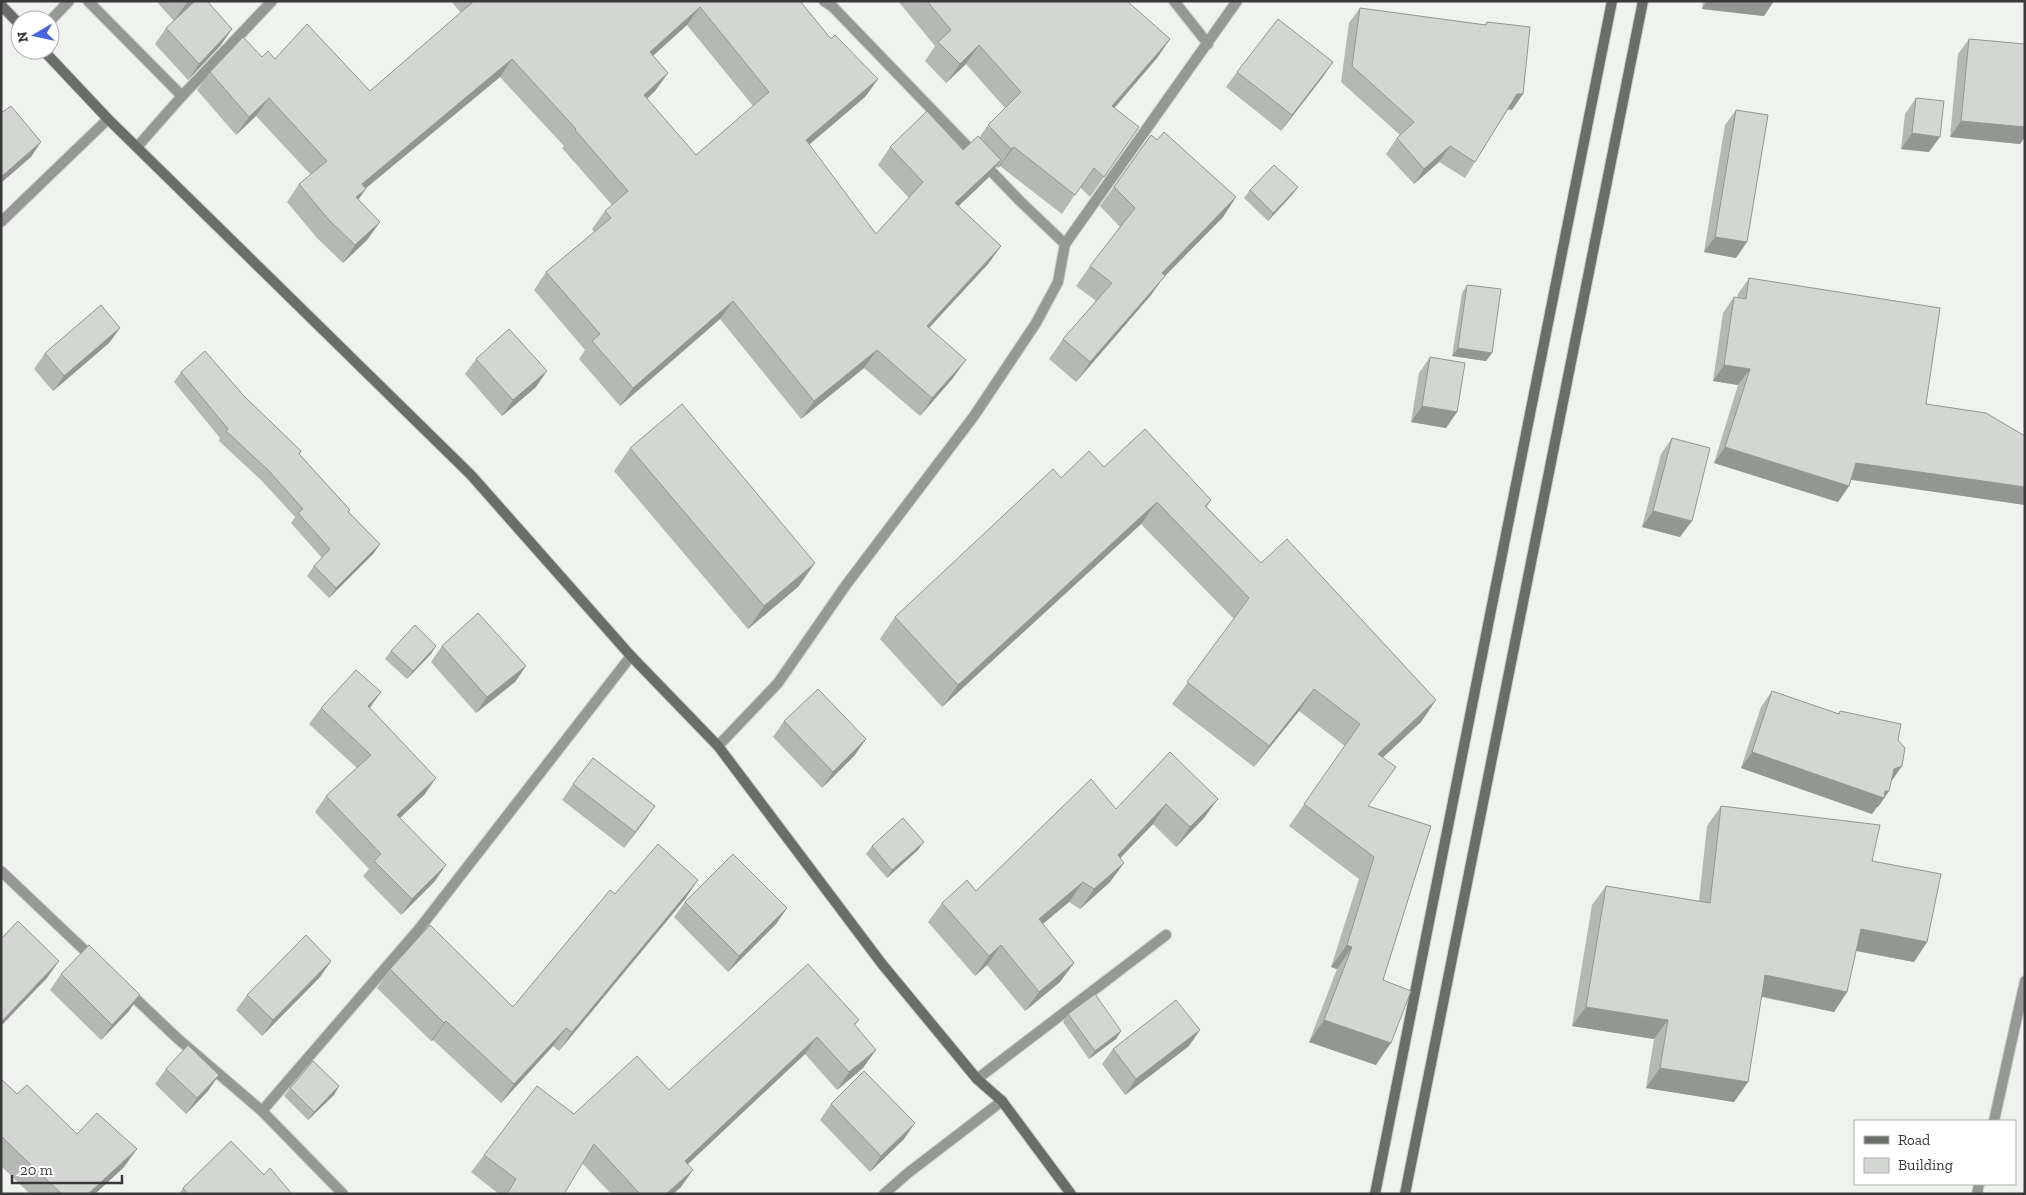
<svg xmlns="http://www.w3.org/2000/svg" width="2026" height="1195" font-family="'Zilla Slab',serif">
	<style>
		.lines { fill: none; stroke-linecap: round; stroke-linejoin: round }
		.lane-casing { stroke: #cacdca; stroke-width: 12 }
		.street-casing { stroke: #cacdca; stroke-width: 12 }
		.secondary-casing { stroke: #cacdca; stroke-width: 12 }
		.lane { stroke: #969896; stroke-width: 10 }
		.street { stroke: #969896; stroke-width: 10 }
		.secondary { stroke: #6b6d6b; stroke-width: 10 }
		.wall { fill: #b5b8b5; fill-rule: evenodd }
		.shaded-wall { fill: #949694 }
		.building { fill: #d3d6d3; stroke: #949694; fill-rule: evenodd }
	</style>
	<rect width="100%" height="100%" fill="#eff2ef"/>
	<g class="lines">
		<defs>
			<g id="lane">
				<polyline points="88,1 182,96"/>
				<polyline points="137,147 182,96 272,1"/>
				<polyline points="977,1079 1166,935"/>
			</g>
			<g id="street">
				<polyline points="1174,1 1208,44"/>
				<polyline points="50,21 69,1"/>
				<polyline points="1,222 108,119"/>
				<polyline points="1065,244 1237,1"/>
				<polyline points="718,746 778,683 846,585 974,416 1036,323 1058,282 1065,244 1020,201 833,7 824,1"/>
				<polyline points="1,871 177,1038 262,1111 343,1194"/>
				<polyline points="262,1111 419,929 631,656"/>
				<polyline points="1994,1121 2025,981"/>
				<polyline points="884,1194 908,1173 1002,1101"/>
				<polyline points="1977,1194 1979,1184"/>
			</g>
			<g id="secondary">
				<polyline points="1,5 20,25"/>
				<polyline points="43,50 108,119 471,475 631,656 718,746 882,964 977,1079 1002,1101 1071,1194"/>
				<polyline points="1375,1194 1612,1"/>
				<polyline points="1405,1194 1643,1"/>
			</g>
		</defs>
		<use href="#lane" class="lane-casing"/>
		<use href="#street" class="street-casing"/>
		<use href="#secondary" class="secondary-casing"/>
		<use href="#lane" class="lane"/>
		<use href="#street" class="street"/>
		<use href="#secondary" class="secondary"/>
	</g>
	<g class="wall">
		<polygon points="156,1 207,1 221,45 188,80 155,44 166,28 174,21"/>
		<path d="M 451,1 L 800,1 L 831,39 L 878,79 L 865,97 L 809,145 L 876,234 L 909,198 L 878,165 L 890,147 L 963,150 L 979,138 L 988,125 L 1005,108 L 966,64 L 946,83 L 925,61 L 935,46 L 898,1 L 1127,1 L 1170,39 L 1157,58 L 1114,108 L 1139,127 L 1090,197 L 1080,187 L 1062,214 L 1000,166 L 998,168 L 996,166 L 988,178 L 958,206 L 1001,246 L 988,264 L 929,328 L 953,378 L 920,416 L 864,368 L 801,419 L 720,319 L 620,406 L 579,359 L 585,350 L 534,290 L 546,272 L 594,232 L 592,229 L 605,211 L 612,205 L 562,148 L 564,146 L 500,77 L 365,189 L 358,200 L 380,222 L 367,240 L 343,263 L 317,238 L 287,202 L 299,184 L 311,175 L 256,116 L 236,135 L 197,90 L 210,72 L 262,57 L 275,59 L 370,91 L 461,13 ZM 687,25 L 753,106 L 696,155 L 647,99 L 655,91 L 668,73 L 653,56 Z"/>
		<polygon points="1703,1 1774,1 1764,16 1702,9"/>
		<polygon points="1360,8 1484,25 1487,22 1512,110 1508,109 1475,162 1465,178 1439,162 1414,184 1386,154 1397,138 1400,135 1341,82 1349,23"/>
		<polygon points="1969,39 2025,44 2025,137 2020,144 1950,137 1958,54"/>
		<polygon points="1333,62 1322,78 1281,131 1226,87 1237,72"/>
		<polygon points="1916,98 1929,152 1901,149 1905,114"/>
		<polygon points="1736,110 1736,258 1704,252 1725,125"/>
		<polygon points="1151,135 1236,197 1223,217 1163,278 1151,295 1076,382 1049,359 1063,339 1096,301 1076,286 1090,266 1120,227 1100,206"/>
		<polygon points="1298,187 1292,195 1268,221 1244,198 1250,190"/>
		<polygon points="1749,278 1926,404 2025,436 2025,505 1851,479 1849,486 1838,502 1714,463 1738,385 1713,381 1723,313 1734,297 1737,298 1738,294"/>
		<polygon points="1467,285 1492,353 1486,361 1452,356 1462,293"/>
		<polygon points="120,328 109,343 53,391 34,369 45,353"/>
		<polygon points="1430,357 1457,412 1446,428 1411,422 1419,373"/>
		<polygon points="476,359 536,387 502,416 465,374"/>
		<polygon points="181,372 244,396 299,454 350,510 349,512 380,544 373,554 329,598 307,576 314,566 322,558 291,523 295,517 262,481 219,441 220,438 174,382"/>
		<polygon points="1672,438 1680,537 1642,527 1661,454"/>
		<polygon points="630,448 799,586 748,629 614,471"/>
		<polygon points="1104,467 1211,500 1207,507 1261,563 1436,700 1421,722 1383,757 1368,806 1431,826 1383,980 1376,1065 1309,1042 1337,969 1331,967 1359,879 1289,826 1345,746 1299,711 1254,767 1172,704 1234,619 1141,524 942,707 880,639 895,617"/>
		<polygon points="442,646 526,666 515,682 476,713 431,662"/>
		<polygon points="391,651 431,654 407,679 385,659"/>
		<polygon points="1772,691 1838,714 1840,711 1898,740 1889,791 1878,807 1877,807 1872,814 1741,768 1761,707"/>
		<polygon points="381,692 370,708 425,794 400,818 435,881 401,915 363,876 369,869 315,812 326,796 357,768 309,724 321,708"/>
		<polygon points="784,721 855,755 822,788 773,737"/>
		<polygon points="1170,752 1204,818 1176,847 1153,824 1120,858 1124,863 1110,882 1080,909 1069,902 1042,924 1074,963 1060,982 1025,1011 987,965 975,976 928,922 942,903 976,891 1116,809"/>
		<polygon points="573,784 655,806 624,848 562,800"/>
		<polygon points="1721,806 1872,861 1927,942 1914,962 1856,951 1847,992 1834,1012 1761,997 1748,1082 1734,1102 1646,1088 1654,1039 1572,1026 1592,905 1606,886 1699,901 1707,826"/>
		<polygon points="872,846 918,850 887,878 866,854"/>
		<polygon points="615,894 685,899 559,1051 553,1046 501,1103 433,1040 431,1041 377,988 390,969 513,1007"/>
		<polygon points="685,902 787,908 776,924 728,972 674,917"/>
		<polygon points="331,961 320,977 262,1036 236,1010 247,995"/>
		<polygon points="61,974 129,1011 101,1040 50,990"/>
		<polygon points="1068,1014 1121,1031 1116,1039 1089,1059 1063,1022"/>
		<polygon points="859,1020 855,1025 863,1068 837,1090 805,1054 688,1164 681,1187 673,1194 611,1194 582,1163 564,1194 499,1194 471,1172 484,1155 574,1114 669,1090"/>
		<polygon points="1189,1046 1125,1095 1102,1064 1113,1049"/>
		<polygon points="166,1069 208,1091 186,1114 155,1084"/>
		<polygon points="1,1079 17,1094 77,1134 124,1167 95,1194 30,1194 1,1166"/>
		<polygon points="339,1086 334,1095 308,1120 284,1096 290,1088"/>
		<polygon points="831,1104 904,1139 870,1172 820,1120"/>
		<polygon points="264,1175 292,1194 179,1194 183,1188"/>
	</g>
	<g class="shaded-wall">
		<polygon points="188,1 197,1 174,21"/>
		<polygon points="1707,1 1774,1 1764,16 1702,9"/>
		<polygon points="700,7 687,25 637,70 650,52"/>
		<polygon points="232,29 221,45 188,80 199,64"/>
		<polygon points="1170,39 1157,58 1099,126 1112,106"/>
		<polygon points="979,45 966,64 946,83 960,64"/>
		<polygon points="512,59 500,77 349,202 362,184"/>
		<polygon points="1333,62 1322,78 1281,131 1292,115"/>
		<polygon points="668,73 655,91 631,113 644,95"/>
		<polygon points="878,79 865,97 793,158 806,140"/>
		<polygon points="1517,94 1523,94 1512,110 1506,109"/>
		<polygon points="269,98 256,116 236,135 249,117"/>
		<polygon points="1961,121 2025,127 2025,137 2020,144 1950,137"/>
		<polygon points="1912,133 1940,137 1929,152 1901,149"/>
		<polygon points="41,142 31,157 1,183 1,177"/>
		<polygon points="1450,146 1439,162 1414,184 1424,169"/>
		<polygon points="1014,147 1000,166 998,168 1011,149"/>
		<polygon points="1001,160 988,178 943,221 955,203"/>
		<polygon points="1298,187 1292,195 1268,221 1273,213"/>
		<polygon points="366,189 353,207 356,197"/>
		<polygon points="1236,197 1223,217 1163,278 1151,295 1076,382 1090,362 1162,273"/>
		<polygon points="380,222 367,240 343,263 355,245"/>
		<polygon points="1715,237 1747,242 1736,258 1704,252"/>
		<polygon points="1001,246 988,264 914,344 927,326"/>
		<polygon points="733,301 720,319 620,406 633,388"/>
		<polygon points="120,328 109,343 53,391 64,376"/>
		<polygon points="1458,348 1492,353 1486,361 1452,356"/>
		<polygon points="877,350 864,368 801,419 814,401"/>
		<polygon points="966,360 953,378 920,416 932,398"/>
		<polygon points="1724,365 1750,369 1738,385 1713,381"/>
		<polygon points="547,371 536,387 502,416 513,400"/>
		<polygon points="1422,406 1457,412 1446,428 1411,422"/>
		<polygon points="1725,447 1849,486 1838,502 1714,463"/>
		<polygon points="1856,463 2025,487 2025,505 1845,479"/>
		<polygon points="1157,502 1141,524 942,707 958,685"/>
		<polygon points="1653,511 1692,521 1680,537 1642,527"/>
		<polygon points="380,544 373,554 329,598 336,588"/>
		<polygon points="815,563 799,586 748,629 764,606"/>
		<polygon points="436,646 431,654 407,679 413,671"/>
		<polygon points="526,666 515,682 476,713 487,697"/>
		<polygon points="1314,689 1299,711 1254,767 1269,746"/>
		<polygon points="381,692 369,708 368,706"/>
		<polygon points="1436,700 1421,722 1363,776 1378,754"/>
		<polygon points="866,739 855,755 822,788 833,772"/>
		<polygon points="1752,752 1889,791 1878,807 1877,807 1872,814 1741,768"/>
		<polygon points="1902,766 1891,782 1894,769"/>
		<polygon points="436,778 425,794 386,831 397,815"/>
		<polygon points="1218,799 1204,818 1176,847 1190,827"/>
		<polygon points="1166,804 1153,824 1104,875 1118,855"/>
		<polygon points="655,806 644,822 624,848 635,832"/>
		<polygon points="924,842 918,850 887,878 892,870"/>
		<polygon points="1124,863 1110,882 1080,909 1094,889"/>
		<polygon points="446,865 435,881 401,915 412,899"/>
		<polygon points="698,880 685,899 559,1051 572,1032"/>
		<polygon points="1083,882 1069,902 1025,939 1039,919"/>
		<polygon points="787,908 776,924 728,972 739,956"/>
		<polygon points="1861,929 1927,942 1914,962 1847,949"/>
		<polygon points="1001,945 987,965 975,976 989,956"/>
		<polygon points="1347,945 1352,947 1337,969 1331,967"/>
		<polygon points="59,961 47,978 1,1026 1,1022"/>
		<polygon points="331,961 320,977 262,1036 273,1020"/>
		<polygon points="1074,963 1060,982 1025,1011 1039,992"/>
		<polygon points="1765,975 1847,992 1834,1012 1751,994"/>
		<polygon points="140,995 129,1011 101,1040 112,1025"/>
		<polygon points="1586,1007 1668,1020 1654,1039 1572,1026"/>
		<polygon points="1324,1020 1391,1043 1376,1065 1309,1042"/>
		<polygon points="446,1021 433,1040 431,1041 444,1023"/>
		<polygon points="566,1028 553,1046 501,1103 514,1084"/>
		<polygon points="1200,1030 1189,1046 1125,1095 1136,1079"/>
		<polygon points="1121,1031 1116,1039 1089,1059 1095,1051"/>
		<polygon points="817,1037 805,1054 673,1178 685,1161"/>
		<polygon points="876,1050 863,1068 837,1090 849,1072"/>
		<polygon points="1660,1068 1748,1082 1734,1102 1646,1088"/>
		<polygon points="219,1075 208,1091 186,1114 197,1098"/>
		<polygon points="339,1086 334,1095 308,1120 314,1112"/>
		<polygon points="915,1123 904,1139 870,1172 881,1156"/>
		<polygon points="137,1149 124,1167 95,1194 88,1194"/>
		<polygon points="693,1170 681,1187 673,1194 666,1194"/>
	</g>
	<g class="building">
		<polygon points="195,1 207,1 232,29 199,64 166,28"/>
		<path d="M 474,1 L 800,1 L 831,39 L 835,35 L 878,79 L 806,140 L 876,234 L 923,182 L 890,147 L 927,111 L 963,150 L 978,136 L 1001,160 L 955,203 L 1001,246 L 927,326 L 966,360 L 932,398 L 877,350 L 814,401 L 733,301 L 633,388 L 592,341 L 600,334 L 546,272 L 611,218 L 605,211 L 628,191 L 575,130 L 576,129 L 512,59 L 362,184 L 366,189 L 356,197 L 380,222 L 355,245 L 329,220 L 299,184 L 327,161 L 269,98 L 249,117 L 210,72 L 243,37 L 262,57 L 268,51 L 275,59 L 307,24 L 370,91 ZM 700,7 L 769,92 L 696,155 L 644,95 L 668,73 L 650,52 Z"/>
		<polygon points="927,1 1127,1 1170,39 1112,106 1139,127 1104,177 1094,168 1075,195 1014,147 1011,149 988,125 1021,92 979,45 960,64 938,42 951,30"/>
		<polygon points="1360,8 1486,25 1487,22 1530,27 1523,94 1517,94 1475,162 1450,146 1424,169 1397,138 1414,122 1352,66"/>
		<polygon points="1278,19 1333,62 1292,115 1237,72"/>
		<polygon points="1969,39 2025,44 2025,127 1961,121"/>
		<polygon points="1916,98 1944,101 1940,137 1912,133"/>
		<polygon points="11,106 41,142 1,177 1,113"/>
		<polygon points="1736,110 1768,115 1747,242 1715,237"/>
		<polygon points="1164,132 1236,197 1162,273 1165,276 1090,362 1063,339 1112,283 1090,266 1135,208 1114,187 1151,135 1157,140"/>
		<polygon points="1274,165 1298,187 1273,213 1250,190"/>
		<polygon points="1749,278 1940,308 1926,404 1986,413 2025,436 2025,487 1856,463 1849,486 1725,447 1750,369 1724,365 1734,297 1746,299"/>
		<polygon points="1467,285 1501,289 1492,353 1458,348"/>
		<polygon points="101,305 120,328 64,376 45,353"/>
		<polygon points="509,329 547,371 513,400 476,359"/>
		<polygon points="205,351 244,396 301,451 299,454 350,510 348,512 380,544 336,588 314,566 330,549 298,513 303,509 269,471 226,431 228,429 181,372"/>
		<polygon points="1430,357 1465,363 1457,412 1422,406"/>
		<polygon points="682,404 815,563 764,606 630,448"/>
		<polygon points="1145,429 1211,500 1205,506 1261,563 1287,539 1436,700 1378,754 1396,767 1368,806 1431,826 1383,980 1411,991 1391,1043 1324,1020 1352,947 1347,945 1374,857 1304,804 1360,724 1314,689 1269,746 1187,682 1249,598 1157,502 958,685 895,617 1053,469 1061,478 1089,451 1104,467"/>
		<polygon points="1672,438 1710,448 1692,521 1653,511"/>
		<polygon points="478,613 526,666 487,697 442,646"/>
		<polygon points="415,625 436,646 413,671 391,651"/>
		<polygon points="356,670 381,692 368,706 436,778 397,815 446,865 412,899 374,861 381,854 326,796 371,755 321,708"/>
		<polygon points="818,689 866,739 833,772 784,721"/>
		<polygon points="1772,691 1839,714 1840,711 1901,724 1898,740 1905,748 1902,766 1894,769 1889,791 1885,791 1884,798 1752,752"/>
		<polygon points="1170,752 1218,799 1190,827 1166,804 1118,855 1124,863 1094,889 1083,882 1039,919 1074,963 1039,992 1001,945 989,956 942,903 967,880 976,891 1091,779 1116,809"/>
		<polygon points="593,758 655,806 635,832 573,784"/>
		<polygon points="1721,806 1880,825 1872,861 1941,874 1927,942 1861,929 1847,992 1765,975 1748,1082 1660,1068 1668,1020 1586,1007 1606,886 1710,903"/>
		<polygon points="903,818 924,842 892,870 872,846"/>
		<polygon points="658,844 698,880 572,1032 566,1028 514,1084 446,1021 444,1023 390,969 430,925 513,1007 610,890 615,894"/>
		<polygon points="733,854 787,908 739,956 685,902"/>
		<polygon points="18,921 59,961 1,1022 1,939"/>
		<polygon points="306,935 331,961 273,1020 247,995"/>
		<polygon points="89,945 140,995 112,1025 61,974"/>
		<polygon points="808,964 859,1020 854,1024 876,1050 849,1072 817,1037 685,1161 693,1170 666,1194 640,1194 594,1144 564,1194 507,1194 516,1179 484,1155 537,1086 574,1114 637,1056 669,1090"/>
		<polygon points="1095,994 1121,1031 1095,1051 1068,1014"/>
		<polygon points="1176,1000 1200,1030 1136,1079 1113,1049"/>
		<polygon points="188,1045 219,1075 197,1098 166,1069"/>
		<polygon points="313,1061 339,1086 314,1112 290,1088"/>
		<polygon points="864,1071 915,1123 881,1156 831,1104"/>
		<polygon points="1,1079 17,1094 27,1085 77,1134 97,1113 137,1149 88,1194 62,1194 33,1167 1,1136"/>
		<polygon points="231,1141 264,1175 270,1168 292,1194 188,1194 183,1188"/>
	</g>
	<rect width="2026" height="1195" fill="none" stroke="#383938" stroke-width="5"/>
	<rect x="1854" y="1120" width="162" height="65" fill="#fefffe" stroke="#afb0af"/>
	<rect x="1864" y="1136" width="25" height="8" fill="#6b6d6b" stroke="#afb0af"/>
	<text x="1898" y="1145" font-size="15" fill="#383938">Road</text>
	<rect x="1864" y="1158" width="25" height="15" fill="#d3d6d3" stroke="#afb0af"/>
	<text x="1898" y="1170" font-size="15" fill="#383938">Building</text>
	<g transform="translate(35 35) rotate(261)"><circle r="24" fill="#fefffe" stroke="#afb0af"/>
	<path d="M0-4L9 19L0 12L-9 19Z" fill="#4765d8"/>
	<text y="-8" font-size="14" font-weight="bold" text-anchor="middle" fill="#383938">N</text>
	</g>
	<path d="M12 1175v8h110v-8" fill="none" stroke="#383938" stroke-width="2.5"/>
	<text x="20" y="1175" font-size="15" fill="#383938" stroke="#fefffe" stroke-width="4" paint-order="stroke">20 m</text>
</svg>
